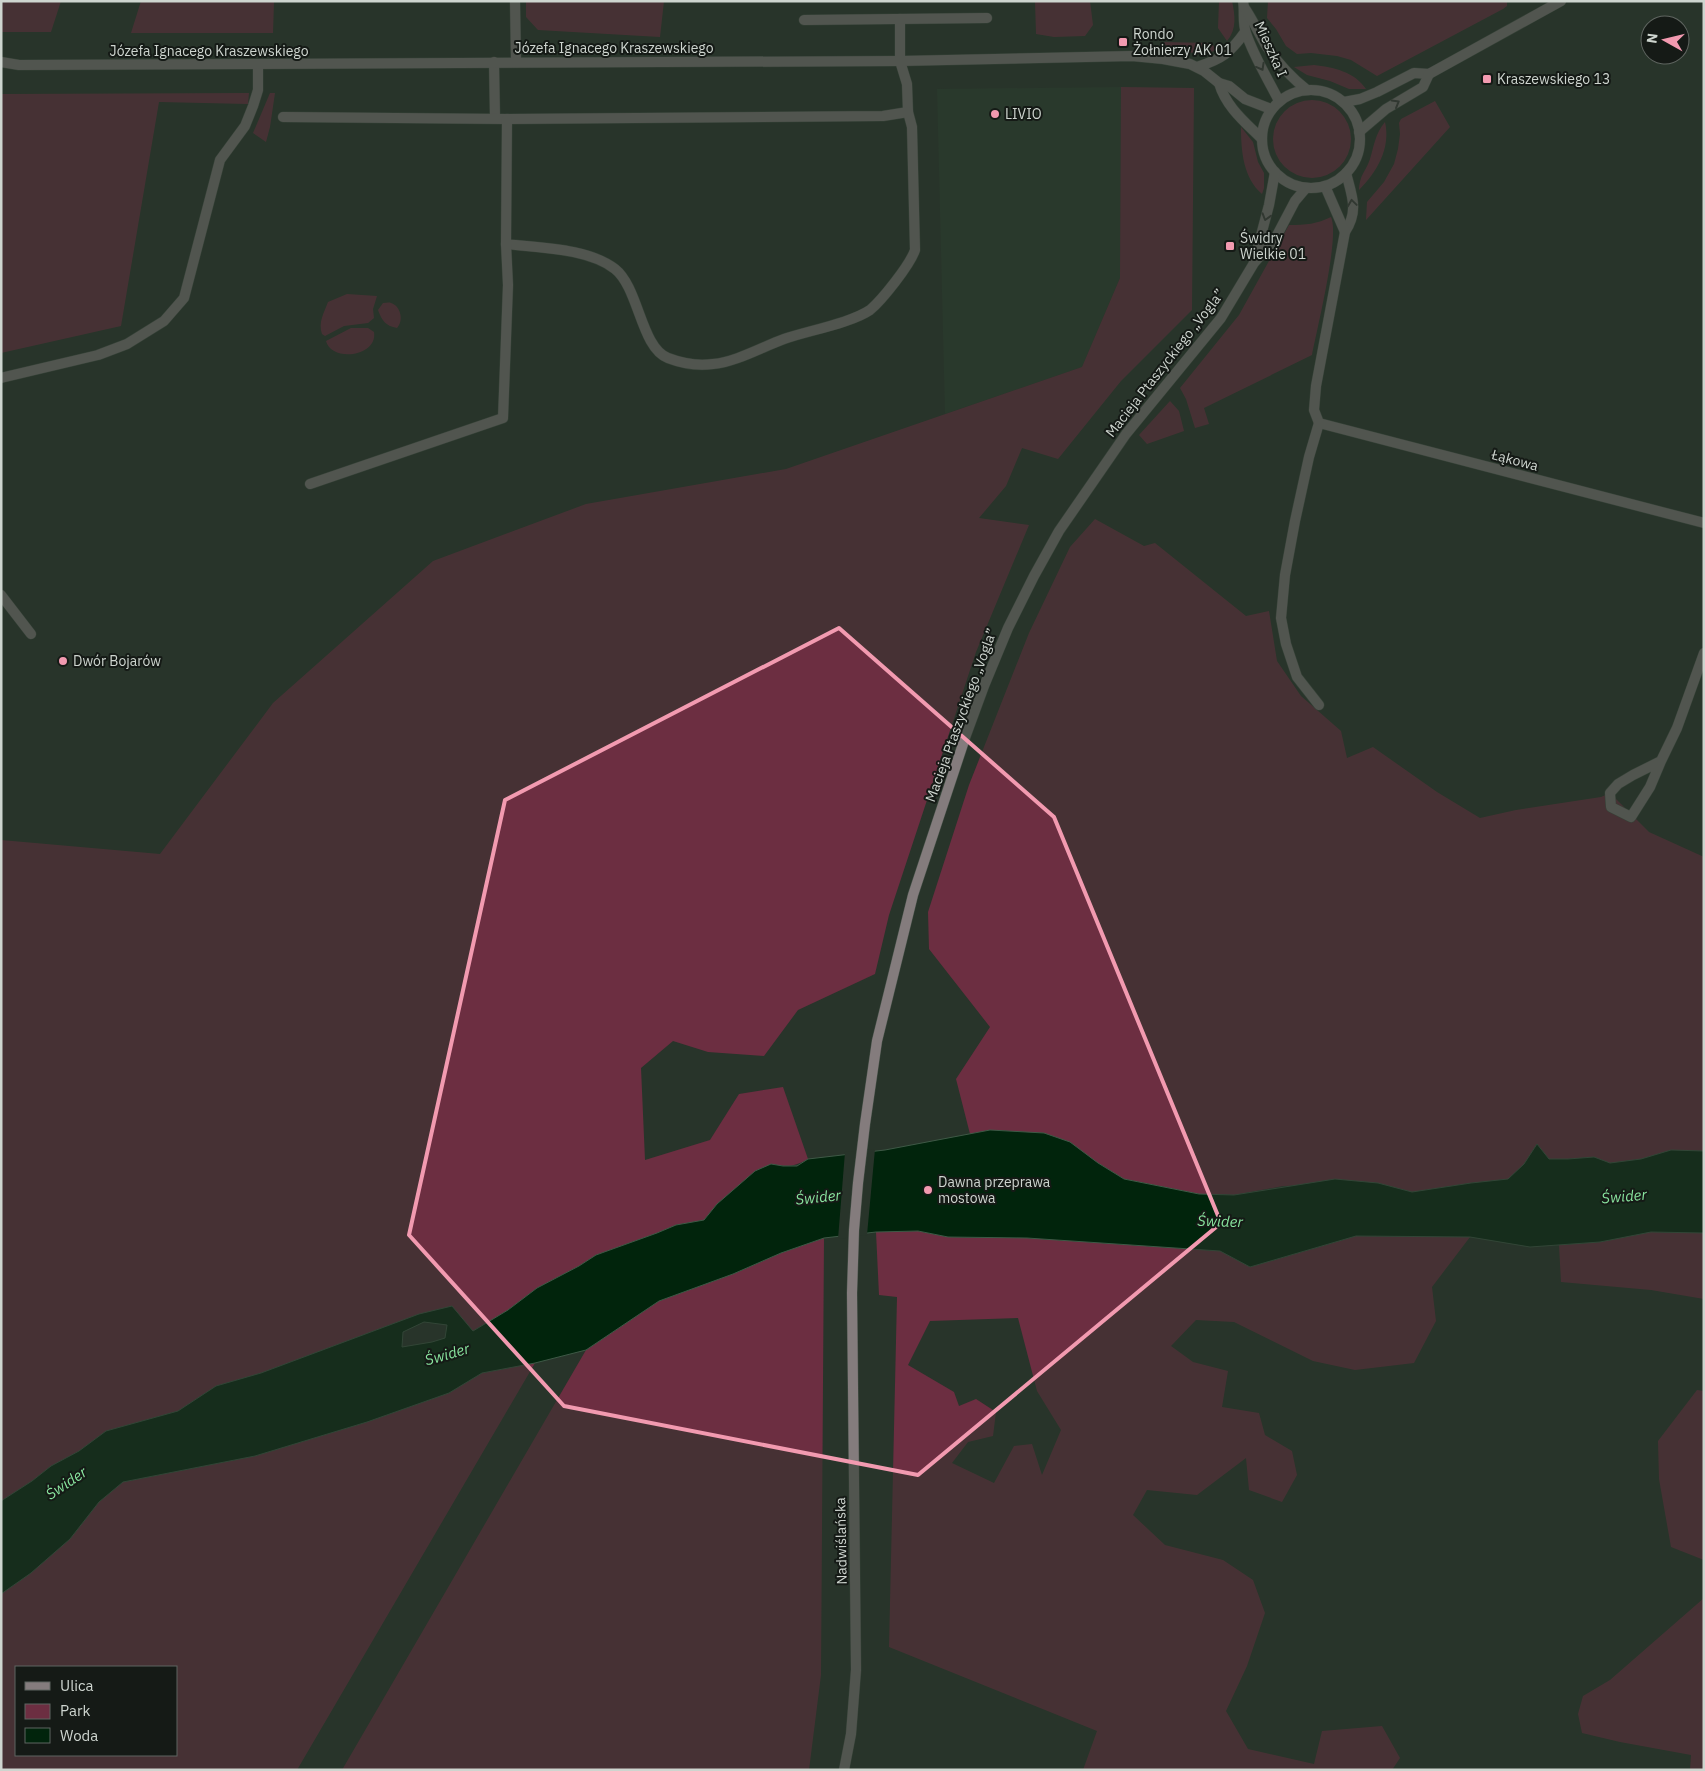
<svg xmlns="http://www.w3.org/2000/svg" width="1705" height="1771" font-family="'IBM Plex Sans',sans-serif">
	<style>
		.built { fill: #2c3e30 }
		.green { fill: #6c2e41; fill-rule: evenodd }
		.water { fill: #01240c; stroke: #3e5946; fill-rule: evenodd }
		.pier { fill: #28342a }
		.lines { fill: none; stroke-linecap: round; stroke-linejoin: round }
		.service-casing { stroke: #465148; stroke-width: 11 }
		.minor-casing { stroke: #465148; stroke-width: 11 }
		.tertiary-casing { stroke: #465148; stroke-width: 11 }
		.service { stroke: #847c7d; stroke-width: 10 }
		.minor { stroke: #847c7d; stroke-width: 10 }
		.tertiary { stroke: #847c7d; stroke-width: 10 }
		.oneway { stroke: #3c3c3a }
		.marked { fill: none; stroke: #f29ab0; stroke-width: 4; stroke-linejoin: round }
		.poi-dot { fill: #f29ab0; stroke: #151a16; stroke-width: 2 }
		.labels { text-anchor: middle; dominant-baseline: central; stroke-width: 4; stroke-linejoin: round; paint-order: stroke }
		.poi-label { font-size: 14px; fill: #ced5cf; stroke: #151a16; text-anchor: start }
		.street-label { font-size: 14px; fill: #ced5cf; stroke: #151a16 }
		.water-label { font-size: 15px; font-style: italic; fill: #89e59f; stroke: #151a16 }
	</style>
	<rect width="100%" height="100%" fill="#28342a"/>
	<polygon class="built" points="1121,87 1120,278 1082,367 945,414 937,89"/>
	<g class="green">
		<polygon points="1,1 61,1 51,32 1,32"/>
		<polygon points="141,1 274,1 273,33 131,33"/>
		<polygon points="526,1 664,1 660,37 538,30 526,17"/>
		<polygon points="1035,1 1090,1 1093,25 1085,36 1054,37 1036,34"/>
		<path d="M 1219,1 L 1232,1 C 1235,15 1237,29 1227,41 L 1218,28 Z"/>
		<polygon points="1268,1 1507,1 1507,6 1503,9 1377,76 1351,60 1337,56 1311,53 1297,54 1286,46 1276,29 1267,18"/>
		<path d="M 1164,42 L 1211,43 L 1217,50 C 1200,57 1185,51 1167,48 Z"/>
		<path d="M 1314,65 C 1333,67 1355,72 1366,89 L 1349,89 L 1330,81 L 1307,75 L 1294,67 Z"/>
		<path d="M 1121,87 L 1194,88 L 1192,310 L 1121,381 L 1058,459 L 1022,448 L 1006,486 L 979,518 L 1029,525 L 976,652 L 889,915 L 875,974 L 798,1010 L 764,1056 L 708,1052 L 673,1041 L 641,1068 L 645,1160 L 710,1140 L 739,1094 L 783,1087 L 808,1159 C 794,1167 787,1167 771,1164 L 717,1204 L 704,1220 L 676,1225 L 657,1233 L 596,1255 L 579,1266 L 537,1288 L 508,1310 L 473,1331 L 419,1314 L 261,1373 L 216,1386 L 178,1411 L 106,1431 L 79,1451 L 51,1466 L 32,1481 L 1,1501 L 1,840 L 160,854 L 273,703 L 433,561 L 586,504 L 786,469 L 1082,367 L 1120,278 Z"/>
		<polygon points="249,93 248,104 159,102 121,326 1,353 1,94"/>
		<polygon points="270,93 275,93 270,127 266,142 253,133"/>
		<circle cx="1312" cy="139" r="39"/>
		<polygon points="1435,101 1450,127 1366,220 1367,202 1384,182 1394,164 1398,149 1400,134 1399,123 1401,119"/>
		<path d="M 1385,122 C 1391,148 1377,172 1359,190 C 1360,174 1365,173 1370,159 C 1374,146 1375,134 1385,122 Z"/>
		<path d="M 1241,127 L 1253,142 L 1258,162 L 1264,173 L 1264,188 L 1262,194 C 1243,178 1241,150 1241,127 Z"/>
		<path d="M 1331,217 C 1340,236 1317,329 1312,355 L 1204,408 L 1209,424 L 1195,428 L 1186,399 L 1180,388 L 1239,315 L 1289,225 C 1306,225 1317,224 1331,217 Z"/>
		<path d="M 347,294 L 377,296 L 373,309 L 374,318 L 368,323 L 344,326 L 325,336 L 322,334 C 318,322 324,313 328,302 Z"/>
		<path d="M 383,303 C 386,303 389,302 391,303 C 401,306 404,321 397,328 C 386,326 382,321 378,310 Z"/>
		<path d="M 351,328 L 368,328 L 374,332 C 378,356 332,363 326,341 Z"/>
		<polygon points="1170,401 1179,411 1184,431 1147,444 1139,435"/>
		<polygon points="1095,519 1144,546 1155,543 1246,616 1269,611 1277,661 1301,696 1341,731 1347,758 1373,747 1437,792 1480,818 1516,810 1601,797 1610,793 1649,832 1704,857 1704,1151 1671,1150 1641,1159 1610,1163 1594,1157 1568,1159 1549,1159 1537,1144 1524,1164 1509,1179 1471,1183 1412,1192 1378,1183 1283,1186 1234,1195 1199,1194 1124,1179 1098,1163 1011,1131 990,1130 970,1134 956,1079 990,1027 929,949 928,912 969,785 1029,633 1070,547"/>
		<path d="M 918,1231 L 948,1237 L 1027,1238 L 1220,1251 L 1250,1267 L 1356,1236 L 1470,1237 L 1432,1287 L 1436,1321 L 1414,1363 L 1355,1370 L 1313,1361 L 1234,1322 L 1196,1320 L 1171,1346 L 1193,1362 L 1228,1371 L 1222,1407 L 1259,1413 L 1265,1435 L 1292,1451 L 1297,1475 L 1282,1502 L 1249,1490 L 1246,1458 L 1197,1495 L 1147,1490 L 1133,1515 L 1165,1545 L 1223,1560 L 1253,1580 L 1265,1613 L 1247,1666 L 1226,1711 L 1248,1749 L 1314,1764 L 1322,1731 L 1382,1726 L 1400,1758 L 1392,1770 L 1083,1770 L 1097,1731 L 889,1647 L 897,1297 L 879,1295 L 876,1232 ZM 1018,1318 L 1037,1391 L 1061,1430 L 1042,1475 L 1032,1444 L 1014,1446 L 994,1483 L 952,1463 L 968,1442 L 993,1436 L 996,1412 L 976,1399 L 959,1406 L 954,1392 L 908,1365 L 930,1321 Z"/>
		<polygon points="1651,1232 1704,1233 1704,1299 1651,1290 1561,1282 1559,1245 1600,1242"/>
		<polygon points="824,1238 821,1675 809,1770 342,1770 586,1350 659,1301 733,1274 781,1253"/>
		<path d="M 535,1363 L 297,1770 L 1,1770 L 1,1594 L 31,1573 L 70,1539 L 99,1502 L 123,1482 L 255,1456 L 367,1422 L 449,1393 L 482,1373 ZM 16,1667 L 176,1667 L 176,1755 L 16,1755 Z"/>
		<polygon points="1697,1390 1704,1391 1704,1560 1671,1547 1659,1479 1658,1441"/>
		<polygon points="1704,1598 1704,1770 1690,1770 1691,1755 1620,1742 1582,1733 1578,1714 1583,1696 1610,1680"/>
	</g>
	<path class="water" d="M 990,1130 L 1044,1133 L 1070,1142 L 1098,1163 L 1124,1179 L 1199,1194 L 1234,1195 L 1335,1179 L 1378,1183 L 1412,1192 L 1471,1183 L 1508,1179 L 1524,1164 L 1537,1144 L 1549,1159 L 1568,1159 L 1594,1157 L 1610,1163 L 1641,1159 L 1671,1150 L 1704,1151 L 1704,1233 L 1651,1232 L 1600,1242 L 1530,1247 L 1470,1237 L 1356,1236 L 1250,1267 L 1220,1251 L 1027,1238 L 948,1237 L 918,1231 L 876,1232 L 824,1238 L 781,1253 L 733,1274 L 659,1301 L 586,1350 L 535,1363 L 482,1373 L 449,1393 L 367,1422 L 255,1456 L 123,1482 L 99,1502 L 70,1539 L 31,1573 L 1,1594 L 1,1501 L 32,1481 L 51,1466 L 79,1451 L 106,1431 L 178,1411 L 216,1386 L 261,1373 L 419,1314 L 452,1306 L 473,1331 L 508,1310 L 537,1288 L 579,1266 L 596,1255 L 657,1233 L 676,1225 L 704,1220 L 717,1204 L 755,1171 L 771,1164 L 783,1166 L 797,1166 L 808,1159 L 885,1150 ZM 424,1322 L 447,1325 L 445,1338 L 432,1342 L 402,1347 L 403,1332 Z"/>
	<polygon class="pier" points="875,1149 867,1235 838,1239 845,1152"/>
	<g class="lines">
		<defs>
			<g id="service">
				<polyline points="900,19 900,61 907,84 908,112"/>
				<polyline points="804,20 987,18"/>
				<polyline points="494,62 495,118"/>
				<path d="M 283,117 L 507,119 L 883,116 L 908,112 L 912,127 L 915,250 C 910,265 882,300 870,310 C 851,323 807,331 784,339 C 762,347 736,362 713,364 C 698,366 681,363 668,358 C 641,348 639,288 615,269 C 588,248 539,248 506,244"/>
				<polyline points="1,378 98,355 127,344 164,321 184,298 220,160 245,126 253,106 258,90 258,65"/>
				<polyline points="310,484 503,418 508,285 506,244 507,119"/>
				<polyline points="1,595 31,634"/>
				<polyline points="1661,761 1650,787 1631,817 1611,807 1610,793 1618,784 1633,775 1661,761 1677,728 1704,653"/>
			</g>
			<g id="minor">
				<polyline points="515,1 516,62"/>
				<path d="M 1346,173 C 1352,196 1359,211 1345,232 L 1316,386 L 1314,410 L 1319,423 L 1704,523"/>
				<polyline points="1325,186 1345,232"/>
				<polyline points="1319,705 1297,677 1286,644 1281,618 1285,575 1295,521 1309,457 1319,423"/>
			</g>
			<g id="tertiary">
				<path d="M 1243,1 C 1245,12 1242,22 1246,33 C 1254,57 1268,79 1279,101"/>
				<path d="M 1244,7 C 1253,20 1259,34 1267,47 C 1278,63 1292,78 1307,90"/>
				<polyline points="1,62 19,65 900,61 1132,56 1163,59 1190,64 1204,71 1219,83 1229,86 1245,99 1271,109"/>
				<path d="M 1197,67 C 1222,59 1230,53 1245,32"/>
				<path d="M 1219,83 C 1226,107 1245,122 1262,139"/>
				<circle cx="1311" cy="139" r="49"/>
				<polyline points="1344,102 1360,99 1377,92 1414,73 1429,74 1561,1"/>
				<polyline points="1359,132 1386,109 1423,87 1429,74"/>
				<polyline points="1254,262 1269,205 1275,172"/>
				<polyline points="844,1770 851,1734 856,1670 852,1293 854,1230 858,1183 865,1124 877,1041 913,895 966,735 984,686 1008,628 1034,576 1059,531 1126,434 1221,318 1254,263 1275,239 1295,201 1306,188"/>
			</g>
		</defs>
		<use href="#service" class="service-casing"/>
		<use href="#minor" class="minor-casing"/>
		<use href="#tertiary" class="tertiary-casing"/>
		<use href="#service" class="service"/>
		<use href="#minor" class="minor"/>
		<use href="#tertiary" class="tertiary"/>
	</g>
	<defs><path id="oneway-chevron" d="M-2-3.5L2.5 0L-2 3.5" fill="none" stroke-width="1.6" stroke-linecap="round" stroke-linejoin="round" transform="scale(1.25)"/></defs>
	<g class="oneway">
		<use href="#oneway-chevron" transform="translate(1261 67) rotate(61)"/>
		<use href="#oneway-chevron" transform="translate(1396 103) rotate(-30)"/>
		<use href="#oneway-chevron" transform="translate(1352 203) rotate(-98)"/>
		<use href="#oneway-chevron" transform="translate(1266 217) rotate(107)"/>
	</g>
	<path d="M0 0H1705V1771H0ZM 839,628 L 1054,817 L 1221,1223 L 918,1475 L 564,1406 L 409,1235 L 505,800 Z" fill="#28342a" fill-opacity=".55" fill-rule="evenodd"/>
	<path class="marked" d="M 839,628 L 1054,817 L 1221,1223 L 918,1475 L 564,1406 L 409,1235 L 505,800 Z"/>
	<g class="poi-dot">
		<rect x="1118" y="37" width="10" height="10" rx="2.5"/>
		<rect x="1482" y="74" width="10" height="10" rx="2.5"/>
		<circle cx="995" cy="114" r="5"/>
		<rect x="1225" y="241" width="10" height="10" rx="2.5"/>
		<circle cx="63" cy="661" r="5"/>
		<circle cx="928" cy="1190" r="5"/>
	</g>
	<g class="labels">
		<g class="poi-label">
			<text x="1133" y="34">Rondo<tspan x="1133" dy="16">Żołnierzy AK 01</tspan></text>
			<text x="1497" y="79">Kraszewskiego 13</text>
			<text x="1005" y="114">LIVIO</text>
			<text x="1240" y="238">Świdry<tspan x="1240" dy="16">Wielkie 01</tspan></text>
			<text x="73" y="661">Dwór Bojarów</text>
			<text x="938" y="1182">Dawna przeprawa<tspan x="938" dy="16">mostowa</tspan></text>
		</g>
		<g class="street-label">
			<text x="614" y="48">Józefa Ignacego Kraszewskiego</text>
			<text transform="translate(1271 49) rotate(66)">Mieszka I</text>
			<text x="209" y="51">Józefa Ignacego Kraszewskiego</text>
			<text transform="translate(1165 363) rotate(-52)">Macieja Ptaszyckiego „Vogla”</text>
			<text transform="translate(1515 460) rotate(15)">Łąkowa</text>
			<text transform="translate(961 715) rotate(-70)">Macieja Ptaszyckiego „Vogla”</text>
			<text transform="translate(841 1541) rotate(-91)">Nadwiślańska</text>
		</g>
		<g class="water-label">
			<text transform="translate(1624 1196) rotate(-5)">Świder</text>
			<text transform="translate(818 1197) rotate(-6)">Świder</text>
			<text transform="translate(1220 1221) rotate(2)">Świder</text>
			<text transform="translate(447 1354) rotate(-16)">Świder</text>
			<text transform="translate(66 1483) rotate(-34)">Świder</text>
		</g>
	</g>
	<rect width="1705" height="1771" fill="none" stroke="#ced5cf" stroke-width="5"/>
	<rect x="15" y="1666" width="162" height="90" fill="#151a16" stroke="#5f6560"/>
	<rect x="25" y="1682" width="25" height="8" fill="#847c7d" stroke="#5f6560"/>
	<text x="60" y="1691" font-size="15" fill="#ced5cf">Ulica</text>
	<rect x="25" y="1704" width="25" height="15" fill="#6c2e41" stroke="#5f6560"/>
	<text x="60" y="1716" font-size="15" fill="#ced5cf">Park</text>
	<rect x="25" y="1728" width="25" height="15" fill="#01240c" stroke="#5f6560"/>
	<text x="60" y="1741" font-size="15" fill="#ced5cf">Woda</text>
	<g transform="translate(1665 40) rotate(278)"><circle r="24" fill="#151a16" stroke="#5f6560"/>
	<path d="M0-4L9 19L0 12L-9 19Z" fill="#f29ab0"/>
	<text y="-8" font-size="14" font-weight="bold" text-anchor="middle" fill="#ced5cf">N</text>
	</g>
</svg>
